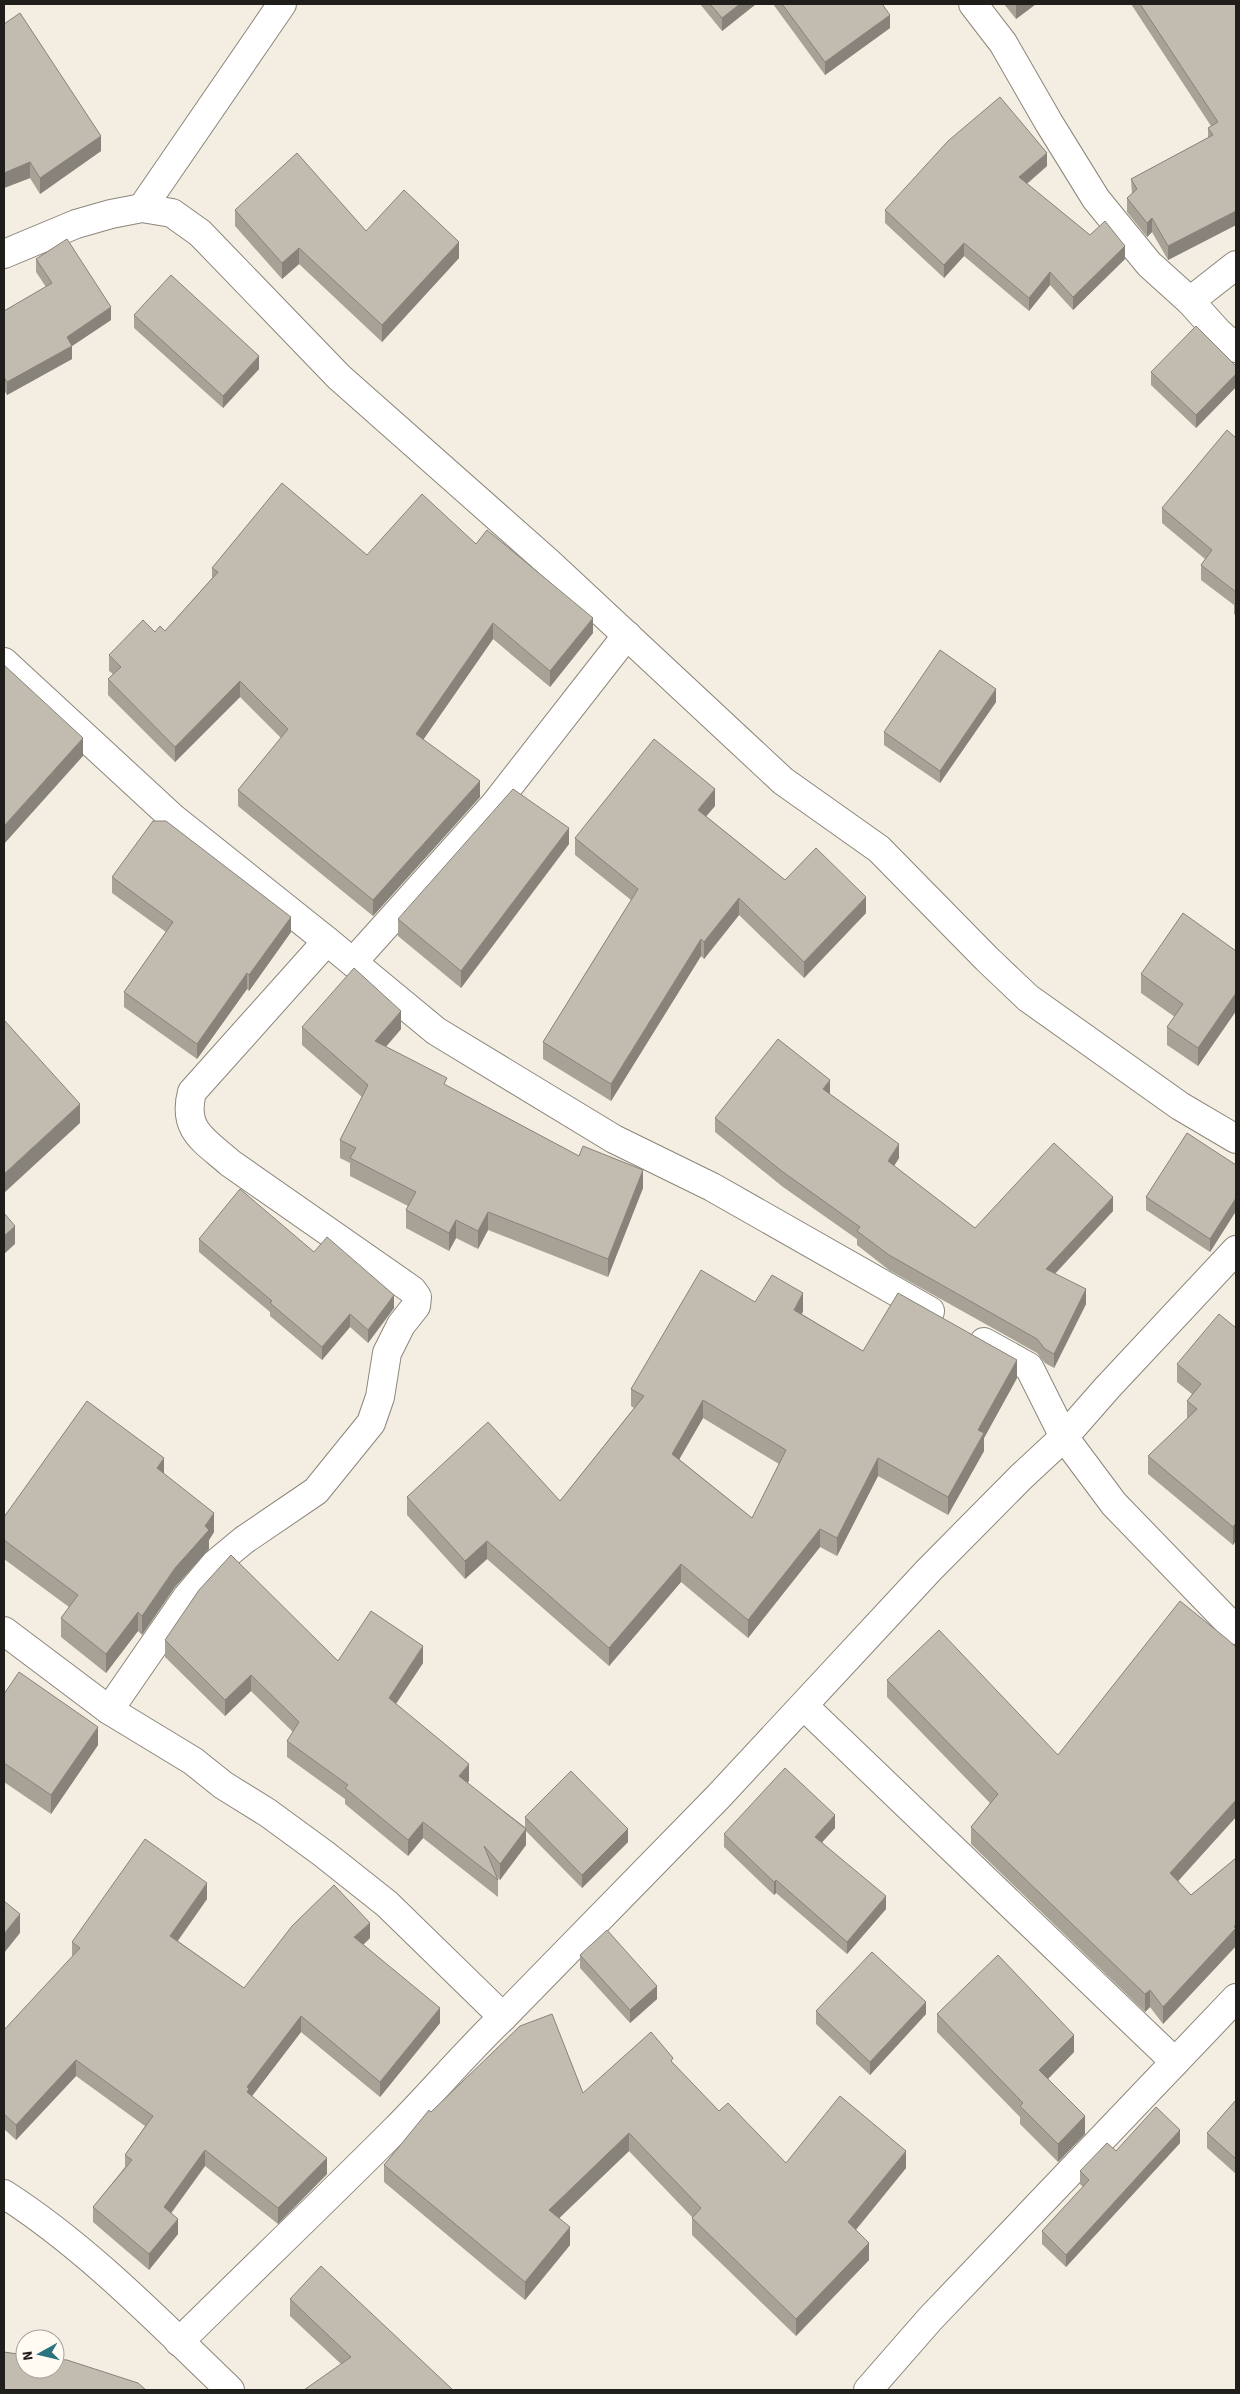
<svg xmlns="http://www.w3.org/2000/svg" width="1240" height="2394" font-family="'Source Sans 3',sans-serif">
	<style>
		.lines { fill: none; stroke-linecap: round; stroke-linejoin: round }
		.minor-casing { stroke: #8c867b; stroke-width: 30 }
		.minor { stroke: #fff; stroke-width: 28 }
		.wall { fill: #a7a196; fill-rule: evenodd }
		.shaded-wall { fill: #88837a }
		.building { fill: #c2bbaf; stroke: #88837a; fill-rule: evenodd }
	</style>
	<rect width="100%" height="100%" fill="#f4ede1"/>
	<g class="lines">
		<defs>
			<g id="minor">
				<polyline points="973,4 1003,43 1049,123 1096,199 1149,264 1190,301 1218,332 1236,348"/>
				<polyline points="142,208 282,4"/>
				<polyline points="4,254 76,224 111,214 142,208 172,213 200,233 339,377 548,562 783,781 879,849 987,959 1028,998 1180,1106 1236,1139"/>
				<polyline points="1190,301 1236,265"/>
				<polyline points="4,662 173,818 327,941 436,1031 614,1139 712,1187 930,1311"/>
				<polyline points="353,962 495,804 627,635"/>
				<polyline points="984,1342 1029,1367 1064,1437 1114,1504 1236,1630"/>
				<path d="M 4,1631 L 109,1710 L 193,1761 L 223,1785 L 268,1813 L 324,1854 L 387,1904 L 503,2017 C 465,2053 432,2093 396,2129 C 324,2201 251,2271 179,2342"/>
				<polyline points="804,1706 1175,2062"/>
				<path d="M 109,1710 L 187,1597 L 215,1564 L 244,1540 L 316,1491 L 371,1423 L 380,1397 L 387,1353 L 401,1325 L 416,1306 L 417,1297 L 412,1290 L 230,1163 C 204,1140 182,1130 192,1092 L 327,941"/>
				<polyline points="503,2017 718,1797 929,1570 1021,1477 1064,1437 1107,1388 1236,1250"/>
				<path d="M 4,2194 C 88,2248 158,2321 230,2390"/>
				<polyline points="868,2390 930,2319 1236,1998"/>
			</g>
		</defs>
		<use href="#minor" class="minor-casing"/>
		<use href="#minor" class="minor"/>
	</g>
	<g class="wall">
		<polygon points="700,4 756,4 722,31"/>
		<polygon points="773,4 882,4 890,28 825,75"/>
		<polygon points="1004,4 1036,4 1016,19"/>
		<polygon points="1131,4 1236,4 1236,225 1168,260 1152,232 1147,237 1127,212 1127,198 1132,194 1131,179 1208,138 1208,128 1211,126"/>
		<polygon points="4,24 101,151 40,194 30,178 4,188"/>
		<polygon points="1047,166 1027,184 1090,235 1125,259 1073,310 1050,285 1029,311 964,256 944,278 885,223 885,210"/>
		<polygon points="235,210 366,231 459,258 382,342 299,264 282,279 235,226"/>
		<polygon points="36,259 111,320 72,346 72,359 7,395 4,390 4,311 46,287 36,272"/>
		<polygon points="134,315 259,369 223,408 134,328"/>
		<polygon points="1236,366 1236,387 1196,428 1151,385 1151,372"/>
		<polygon points="1236,438 1236,616 1234,614 1234,605 1201,580 1201,565 1205,559 1162,523 1162,508"/>
		<polygon points="476,544 593,633 550,687 493,639 423,740 480,797 373,916 238,806 238,790 281,738 240,697 175,762 108,695 108,679 113,674 109,671 109,655 155,632 165,631 212,578 212,568 367,555"/>
		<polygon points="996,702 940,783 884,745 884,732"/>
		<polygon points="715,806 706,816 785,880 866,913 804,978 739,915 704,959 701,956 611,1101 543,1059 543,1042 631,900 575,855 575,838"/>
		<polygon points="569,844 461,988 398,936 398,919"/>
		<polygon points="112,877 291,932 249,991 247,989 197,1059 124,1007 124,992 166,932 112,893"/>
		<polygon points="1236,951 1236,1011 1198,1066 1167,1045 1167,1027 1175,1017 1141,993 1141,974"/>
		<polygon points="302,1027 401,1029 386,1047 447,1086 579,1156 643,1188 608,1277 488,1230 478,1249 456,1238 449,1251 406,1228 406,1210 408,1206 350,1176 350,1163 340,1158 340,1140 362,1097 302,1045"/>
		<polygon points="830,1095 899,1158 894,1166 975,1228 1113,1211 1055,1274 1086,1304 1054,1368 1045,1363 1037,1353 889,1270 857,1245 857,1239 783,1187 715,1132 715,1118"/>
		<polygon points="1236,1165 1236,1211 1210,1252 1146,1210 1146,1197"/>
		<polygon points="199,1239 314,1252 394,1308 368,1343 350,1327 322,1360 270,1316 270,1312 199,1252"/>
		<path d="M 755,1302 L 803,1311 L 802,1314 L 863,1351 L 1017,1378 L 984,1438 L 984,1451 L 948,1515 L 878,1476 L 837,1556 L 820,1547 L 748,1638 L 681,1582 L 609,1666 L 487,1559 L 465,1579 L 407,1515 L 407,1497 L 560,1501 L 634,1408 L 631,1406 L 631,1389 ZM 703,1418 L 779,1464 L 752,1518 L 679,1459 Z"/>
		<polygon points="1236,1328 1236,1542 1235,1542 1233,1545 1148,1474 1148,1456 1187,1419 1187,1401 1192,1394 1177,1382 1177,1364"/>
		<polygon points="164,1474 214,1532 209,1540 209,1549 175,1587 142,1635 138,1631 106,1673 61,1637 61,1618 69,1607 4,1559 4,1517"/>
		<polygon points="165,1640 338,1661 423,1663 396,1704 469,1781 467,1783 525,1827 525,1817 628,1842 582,1888 526,1831 526,1845 500,1880 496,1876 498,1880 498,1897 423,1838 408,1856 345,1804 345,1799 287,1757 287,1741 293,1732 251,1691 225,1716 165,1657"/>
		<polygon points="1236,1647 1236,1817 1178,1881 1191,1895 1236,1858 1236,1946 1163,2024 1150,2007 1145,2012 971,1844 971,1827 990,1803 887,1697 887,1680 1058,1755"/>
		<polygon points="4,1694 98,1745 51,1814 4,1782"/>
		<polygon points="835,1828 822,1842 886,1909 847,1954 776,1893 774,1895 724,1847 724,1834"/>
		<polygon points="207,1899 178,1941 244,1988 370,1938 363,1945 440,2023 380,2097 301,2032 252,2096 327,2174 278,2224 205,2166 171,2213 178,2234 149,2270 93,2222 93,2207 125,2167 125,2155 145,2126 76,2076 16,2140 4,2129 4,2030 72,1957 72,1942"/>
		<polygon points="580,1955 657,1999 630,2023 580,1968"/>
		<polygon points="816,2011 926,2014 870,2075 816,2024"/>
		<polygon points="937,2014 1074,2052 1048,2079 1085,2134 1058,2162 1020,2124 1020,2117 937,2032"/>
		<polygon points="673,2064 719,2111 786,2163 906,2168 856,2230 869,2260 796,2336 692,2235 692,2217 629,2151 559,2218 570,2245 525,2300 384,2182 384,2165 431,2112 583,2093"/>
		<polygon points="1236,2100 1236,2174 1207,2148 1207,2133"/>
		<polygon points="1180,2143 1066,2267 1042,2244 1042,2231 1083,2187 1080,2184 1080,2171 1116,2151"/>
		<polygon points="290,2299 453,2390 341,2364 290,2316"/>
	</g>
	<g class="shaded-wall">
		<polygon points="740,4 756,4 722,31 722,18"/>
		<polygon points="1016,4 1036,4 1016,19"/>
		<polygon points="890,15 890,28 825,75 825,62"/>
		<polygon points="101,136 101,151 40,194 40,178"/>
		<polygon points="1047,153 1047,166 1019,190 1019,177"/>
		<polygon points="30,162 30,178 4,188 4,173"/>
		<polygon points="1236,211 1236,225 1168,260 1168,246"/>
		<polygon points="1152,218 1152,232 1147,237 1147,223"/>
		<polygon points="459,242 459,258 382,342 382,325"/>
		<polygon points="964,243 964,256 944,278 944,265"/>
		<polygon points="1125,246 1125,259 1073,310 1073,297"/>
		<polygon points="299,248 299,264 282,279 282,263"/>
		<polygon points="1050,272 1050,285 1029,311 1029,298"/>
		<polygon points="111,307 111,320 72,346 72,359 7,395 7,382 67,337"/>
		<polygon points="259,356 259,369 223,408 223,396"/>
		<polygon points="1236,374 1236,387 1196,428 1196,415"/>
		<polygon points="593,618 593,633 550,687 550,671"/>
		<polygon points="493,623 493,639 416,750 416,734"/>
		<polygon points="240,681 240,697 175,762 175,747"/>
		<polygon points="996,689 996,702 940,783 940,771"/>
		<polygon points="83,738 83,756 4,844 4,826"/>
		<polygon points="480,781 480,797 373,916 373,900"/>
		<polygon points="715,789 715,806 698,826 698,810"/>
		<polygon points="569,828 569,844 461,988 461,971"/>
		<polygon points="866,897 866,913 804,978 804,962"/>
		<polygon points="739,898 739,915 704,959 704,942"/>
		<polygon points="291,917 291,932 249,991 249,975"/>
		<polygon points="701,939 701,956 611,1101 611,1084"/>
		<polygon points="247,973 247,989 197,1059 197,1044"/>
		<polygon points="1236,993 1236,1011 1198,1066 1198,1048"/>
		<polygon points="401,1011 401,1029 375,1059 375,1041"/>
		<polygon points="830,1080 830,1095 823,1089"/>
		<polygon points="80,1104 80,1123 4,1193 4,1174"/>
		<polygon points="899,1144 899,1158 888,1175 888,1161"/>
		<polygon points="643,1170 643,1188 608,1277 608,1259"/>
		<polygon points="5,1197 5,1216 4,1217 4,1198"/>
		<polygon points="1113,1197 1113,1211 1046,1283 1046,1269"/>
		<polygon points="1236,1198 1236,1211 1210,1252 1210,1239"/>
		<polygon points="488,1212 488,1230 478,1249 478,1231"/>
		<polygon points="456,1220 456,1238 449,1251 449,1233"/>
		<polygon points="15,1226 15,1244 4,1254 4,1236"/>
		<polygon points="1086,1289 1086,1304 1054,1368 1054,1354"/>
		<polygon points="803,1293 803,1311 794,1328 794,1310"/>
		<polygon points="394,1295 394,1308 368,1343 368,1330"/>
		<polygon points="350,1314 350,1327 322,1360 322,1347"/>
		<polygon points="1017,1360 1017,1378 984,1438 984,1451 948,1515 948,1497 978,1430"/>
		<polygon points="703,1400 703,1418 672,1472 672,1454"/>
		<polygon points="164,1458 164,1476 157,1468"/>
		<polygon points="878,1458 878,1476 837,1556 837,1538"/>
		<polygon points="214,1513 214,1532 209,1540 209,1549 175,1587 142,1635 142,1616 205,1526"/>
		<polygon points="1235,1524 1235,1542 1233,1545 1233,1527"/>
		<polygon points="820,1529 820,1547 748,1638 748,1620"/>
		<polygon points="487,1541 487,1559 465,1579 465,1561"/>
		<polygon points="681,1564 681,1582 609,1666 609,1648"/>
		<polygon points="138,1612 138,1631 106,1673 106,1654"/>
		<polygon points="423,1646 423,1663 389,1714 389,1698"/>
		<polygon points="251,1675 251,1691 225,1716 225,1700"/>
		<polygon points="98,1727 98,1745 51,1814 51,1795"/>
		<polygon points="469,1764 469,1781 459,1793 459,1776"/>
		<polygon points="1236,1800 1236,1817 1170,1890 1170,1873"/>
		<polygon points="835,1815 835,1828 815,1850 815,1837"/>
		<polygon points="423,1822 423,1838 408,1856 408,1840"/>
		<polygon points="526,1829 526,1845 500,1880 500,1864"/>
		<polygon points="628,1829 628,1842 582,1888 582,1875"/>
		<polygon points="776,1880 776,1893 774,1895 774,1882"/>
		<polygon points="207,1883 207,1899 170,1951 170,1936"/>
		<polygon points="886,1896 886,1909 847,1954 847,1942"/>
		<polygon points="20,1914 20,1933 4,1953 4,1934"/>
		<polygon points="370,1923 370,1938 354,1953 354,1937"/>
		<polygon points="1236,1924 1236,1946 1163,2024 1163,2007"/>
		<polygon points="657,1986 657,1999 630,2023 630,2010"/>
		<polygon points="1150,1990 1150,2007 1145,2012 1145,1994"/>
		<polygon points="926,2002 926,2014 870,2075 870,2062"/>
		<polygon points="440,2008 440,2023 380,2097 380,2082"/>
		<polygon points="301,2016 301,2032 249,2100 247,2107 247,2087"/>
		<polygon points="1074,2035 1074,2052 1039,2088 1039,2070"/>
		<polygon points="76,2060 76,2076 16,2140 16,2125"/>
		<polygon points="1085,2116 1085,2134 1058,2162 1058,2144"/>
		<polygon points="1180,2130 1180,2143 1066,2267 1066,2255"/>
		<polygon points="629,2133 629,2151 549,2228 549,2210"/>
		<polygon points="205,2150 205,2166 164,2223 164,2207"/>
		<polygon points="906,2151 906,2168 848,2239 848,2222"/>
		<polygon points="327,2158 327,2174 278,2224 278,2208"/>
		<polygon points="178,2219 178,2234 149,2270 149,2254"/>
		<polygon points="570,2227 570,2245 525,2300 525,2282"/>
		<polygon points="869,2243 869,2260 796,2336 796,2319"/>
	</g>
	<g class="building">
		<polygon points="710,4 740,4 722,18"/>
		<polygon points="782,4 882,4 890,15 825,62"/>
		<polygon points="1140,4 1236,4 1236,211 1168,246 1152,218 1147,223 1127,198 1137,189 1131,179 1213,135 1208,128 1218,122"/>
		<polygon points="20,13 101,136 40,178 30,162 4,173 4,24"/>
		<polygon points="1000,97 1047,153 1019,177 1090,235 1105,221 1125,246 1073,297 1050,272 1029,298 964,243 944,265 885,210 948,141"/>
		<polygon points="297,153 366,231 404,190 459,242 382,325 299,248 282,263 235,210"/>
		<polygon points="67,239 111,307 67,337 72,346 7,382 4,377 4,311 52,283 36,259"/>
		<polygon points="171,275 259,356 223,396 134,315"/>
		<polygon points="1196,326 1236,366 1236,374 1196,415 1151,372"/>
		<polygon points="1227,430 1236,438 1236,592 1201,565 1212,550 1162,508"/>
		<polygon points="282,483 367,555 422,494 476,544 487,530 593,618 550,671 493,623 416,734 480,781 373,900 238,790 288,729 240,681 175,747 108,679 121,667 109,655 143,620 155,632 160,626 165,631 218,572 212,568"/>
		<polygon points="940,650 996,689 940,771 884,732"/>
		<polygon points="4,665 83,738 4,826"/>
		<polygon points="654,739 715,789 698,810 785,880 816,848 866,897 804,962 739,898 704,942 701,939 611,1084 543,1042 638,889 575,838"/>
		<polygon points="513,789 569,828 461,971 398,919"/>
		<polygon points="153,821 166,821 291,917 249,975 247,973 197,1044 124,992 173,922 112,877"/>
		<polygon points="1183,913 1236,951 1236,993 1198,1048 1167,1027 1183,1004 1141,974"/>
		<polygon points="354,968 401,1011 375,1041 447,1078 444,1084 579,1156 583,1146 643,1170 608,1259 488,1212 478,1231 456,1220 449,1233 406,1210 416,1192 350,1158 356,1148 340,1140 368,1085 302,1027"/>
		<polygon points="4,1020 80,1104 4,1174"/>
		<polygon points="778,1039 830,1080 823,1089 899,1144 888,1161 975,1228 1054,1143 1113,1197 1046,1269 1086,1289 1054,1354 1045,1349 1037,1339 889,1255 857,1231 860,1227 783,1172 715,1118"/>
		<polygon points="1187,1133 1236,1165 1236,1198 1210,1239 1146,1197"/>
		<polygon points="240,1189 314,1252 327,1237 394,1295 368,1330 350,1314 322,1347 270,1303 272,1301 199,1239"/>
		<polygon points="4,1213 15,1226 4,1236"/>
		<path d="M 701,1270 L 755,1302 L 772,1275 L 803,1293 L 794,1310 L 863,1351 L 898,1293 L 1017,1360 L 978,1430 L 984,1433 L 948,1497 L 878,1458 L 837,1538 L 820,1529 L 748,1620 L 681,1564 L 609,1648 L 487,1541 L 465,1561 L 407,1497 L 488,1422 L 560,1501 L 644,1396 L 631,1389 ZM 703,1400 L 786,1450 L 752,1518 L 672,1454 Z"/>
		<polygon points="1219,1314 1236,1328 1236,1524 1235,1524 1233,1527 1148,1456 1197,1409 1187,1401 1201,1384 1177,1364"/>
		<polygon points="87,1401 164,1458 157,1468 214,1513 205,1526 209,1530 175,1568 142,1616 138,1612 106,1654 61,1618 78,1595 4,1540 4,1517"/>
		<polygon points="231,1555 338,1661 371,1611 423,1646 389,1698 469,1764 459,1776 526,1829 500,1864 484,1846 498,1880 423,1822 408,1840 345,1788 348,1785 287,1741 299,1722 251,1675 225,1700 165,1640 199,1590"/>
		<polygon points="1180,1601 1227,1639 1236,1647 1236,1800 1170,1873 1191,1895 1236,1858 1236,1924 1234,1927 1236,1928 1163,2007 1150,1990 1145,1994 971,1827 998,1794 887,1680 939,1630 1058,1755"/>
		<polygon points="19,1672 98,1727 51,1795 4,1763 4,1694"/>
		<polygon points="785,1768 835,1815 815,1837 886,1896 847,1942 776,1880 774,1882 724,1834"/>
		<polygon points="571,1771 628,1829 582,1875 525,1817"/>
		<polygon points="145,1839 207,1883 170,1936 244,1988 292,1926 334,1885 370,1923 354,1937 440,2008 380,2082 301,2016 247,2087 249,2089 247,2092 327,2158 278,2208 205,2150 164,2207 178,2219 149,2254 93,2207 132,2160 125,2155 153,2116 76,2060 16,2125 4,2114 4,2030 80,1948 72,1942"/>
		<polygon points="4,1901 20,1914 4,1934"/>
		<polygon points="607,1930 657,1986 630,2010 580,1955"/>
		<polygon points="872,1952 926,2002 870,2062 816,2011"/>
		<polygon points="998,1955 1074,2035 1039,2070 1085,2116 1058,2144 1020,2106 1023,2103 937,2014"/>
		<polygon points="552,2014 583,2093 651,2032 673,2058 671,2061 719,2111 728,2103 786,2163 840,2096 906,2151 848,2222 869,2243 796,2319 692,2218 701,2208 629,2133 549,2210 570,2227 525,2282 384,2165 429,2110 431,2112 520,2026"/>
		<polygon points="1236,2100 1236,2159 1207,2133"/>
		<polygon points="1156,2107 1180,2130 1066,2255 1042,2231 1089,2180 1080,2171 1107,2143 1116,2151"/>
		<polygon points="321,2266 453,2390 304,2390 351,2357 290,2299"/>
		<polygon points="4,2352 25,2355 25,2369 55,2369 55,2359 67,2360 138,2383 146,2390 4,2390"/>
	</g>
	<rect width="1240" height="2394" fill="none" stroke="#201e1a" stroke-width="10"/>
	<g transform="translate(40 2354) rotate(262)"><circle r="24" fill="#fffbf3" stroke="#a6a39c"/>
	<path d="M0-4L9 19L0 12L-9 19Z" fill="#2b737e"/>
	<text y="-8" font-size="14" font-weight="bold" text-anchor="middle" fill="#201e1a">N</text>
	</g>
</svg>
